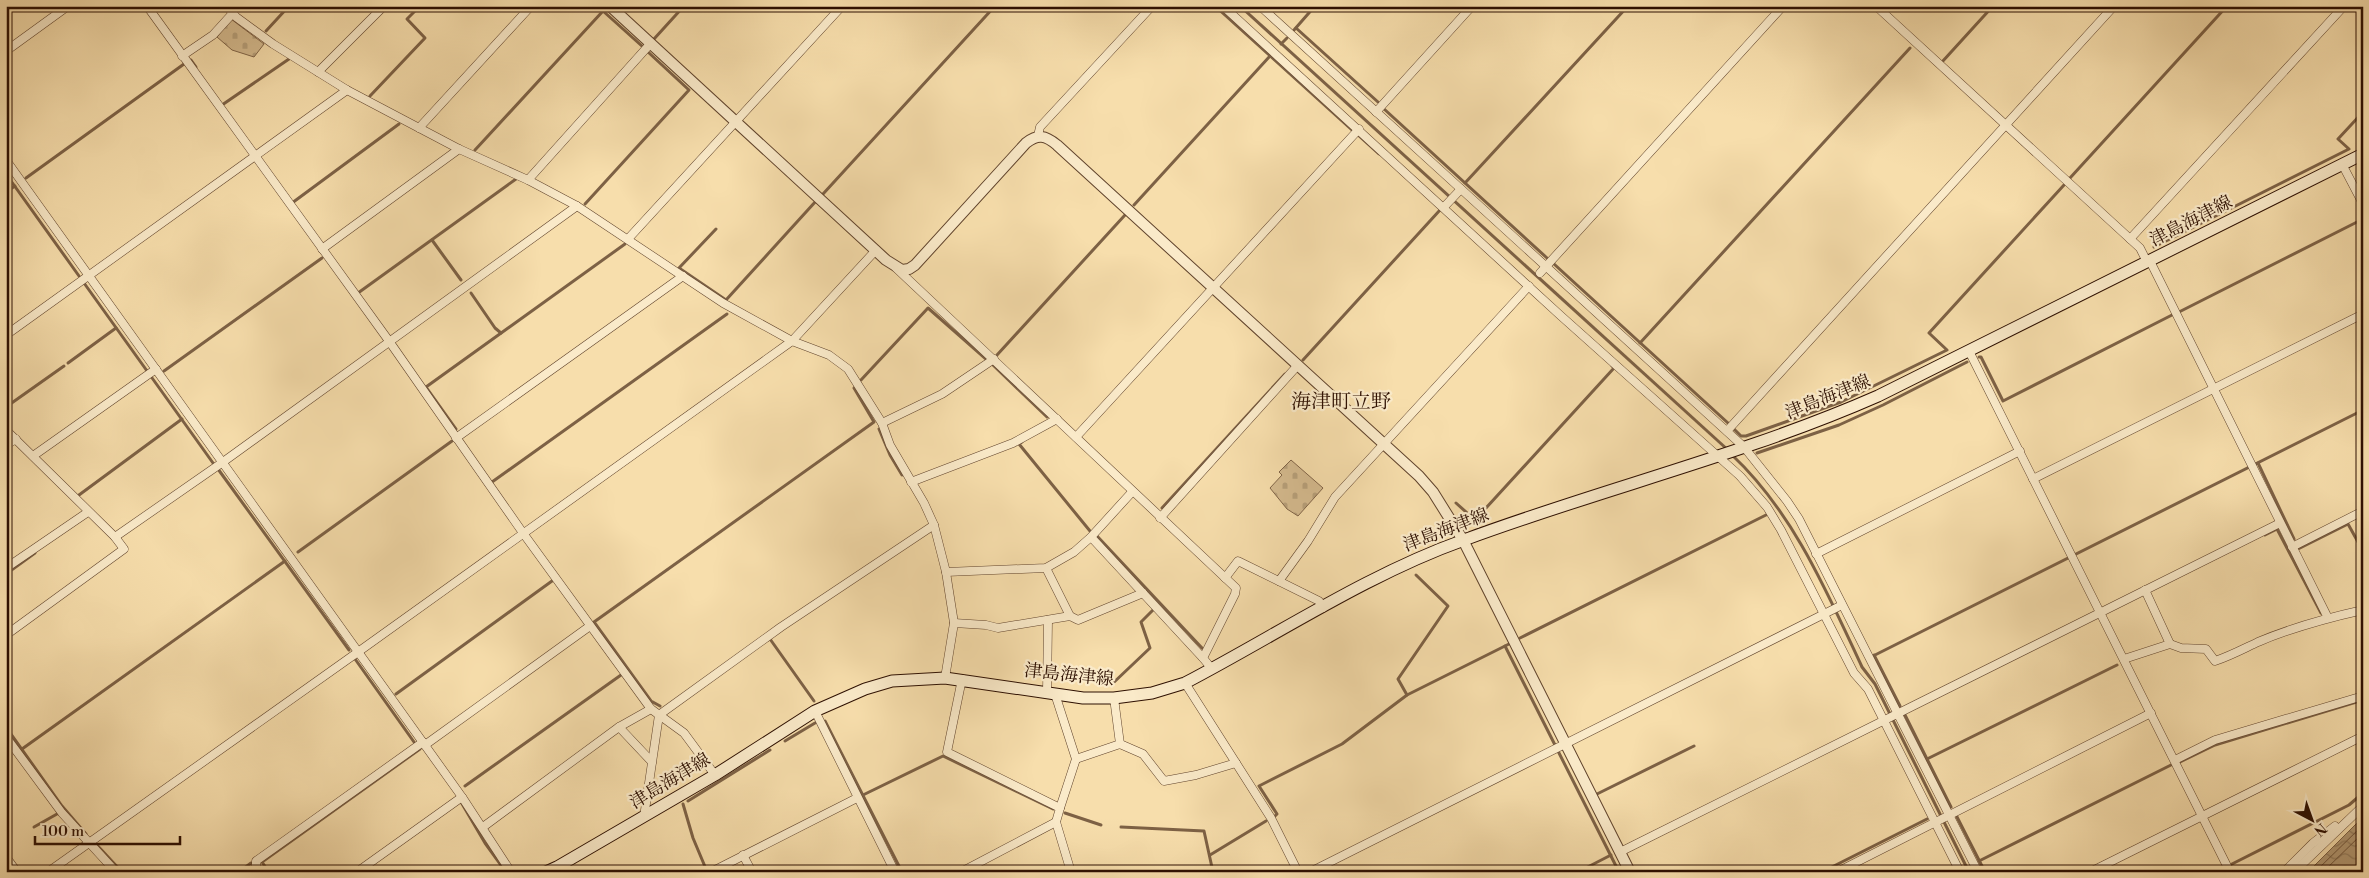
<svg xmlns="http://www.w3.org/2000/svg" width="2369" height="878" font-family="'Libre Bodoni','Noto Serif JP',serif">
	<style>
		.cemetery { fill: url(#cemetery-stones); stroke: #816548 }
		.water { fill: url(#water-waves); stroke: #7d6145 }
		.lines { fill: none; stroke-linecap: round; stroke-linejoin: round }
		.shore { stroke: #70543a; stroke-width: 1 }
		.stream { stroke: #7d6145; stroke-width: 3 }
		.minor-casing { stroke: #60432c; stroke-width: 9 }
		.tertiary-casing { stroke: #60432c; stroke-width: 12 }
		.secondary-casing { stroke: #2d0f01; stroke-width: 13 }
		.minor { stroke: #faeac9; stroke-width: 8 }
		.tertiary { stroke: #faeac9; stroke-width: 10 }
		.secondary { stroke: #faeac9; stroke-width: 11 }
		.labels { text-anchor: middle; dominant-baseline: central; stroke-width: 4.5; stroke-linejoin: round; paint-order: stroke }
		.street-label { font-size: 18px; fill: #2d0f01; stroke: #faeac9 }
		.quarter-label { font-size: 20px; fill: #2d0f01; stroke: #faeac9 }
	</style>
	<defs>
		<pattern id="cemetery-stones" width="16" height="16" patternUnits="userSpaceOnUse" patternTransform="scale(1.25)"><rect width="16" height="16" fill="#d5bb8f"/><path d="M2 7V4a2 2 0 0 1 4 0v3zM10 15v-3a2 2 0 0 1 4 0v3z" fill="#b7a07a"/></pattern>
		<pattern id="water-waves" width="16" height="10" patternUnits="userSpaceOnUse" patternTransform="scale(1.25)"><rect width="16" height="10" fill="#b29872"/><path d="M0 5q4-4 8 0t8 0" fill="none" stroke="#917a5b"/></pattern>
	</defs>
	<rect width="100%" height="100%" fill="#f7deac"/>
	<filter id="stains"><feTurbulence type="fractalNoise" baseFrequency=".004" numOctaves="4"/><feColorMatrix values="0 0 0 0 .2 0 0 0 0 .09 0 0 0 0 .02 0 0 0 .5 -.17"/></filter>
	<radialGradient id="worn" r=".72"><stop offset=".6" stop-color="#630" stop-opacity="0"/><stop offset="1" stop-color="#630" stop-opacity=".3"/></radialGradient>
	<g class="cemetery">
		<polygon points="231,19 264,44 254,57 232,50 217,37"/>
		<polygon points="1291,460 1323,488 1298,516 1287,509 1270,488 1282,475 1279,472"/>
	</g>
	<polygon class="water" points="2363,819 2363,872 2308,872 2356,824"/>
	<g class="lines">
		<g class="shore">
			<polyline points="2315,872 2363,825"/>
			<polyline points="2323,872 2363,833"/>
		</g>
		<g class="stream">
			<polyline points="1215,6 1352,130"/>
			<polyline points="1240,6 1728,450"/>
			<polyline points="1296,28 1378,102"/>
			<polyline points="1294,30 1315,6"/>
			<polyline points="266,31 289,6"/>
			<polyline points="654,39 684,6"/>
			<polyline points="1281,44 1287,38"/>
			<polyline points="191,60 196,67"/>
			<polyline points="1942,62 1993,6"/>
			<polyline points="370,96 425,38 407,19 420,6"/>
			<polyline points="222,105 289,59"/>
			<polyline points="1383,108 1547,258"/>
			<polyline points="1358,135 1379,154"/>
			<polyline points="475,150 603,11 643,47"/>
			<polyline points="6,174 79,276"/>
			<polyline points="26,178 184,64"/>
			<polyline points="2070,178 2227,6"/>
			<polyline points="1465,183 1628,6"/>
			<polyline points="6,192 15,186"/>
			<polyline points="823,194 995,6"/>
			<polyline points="292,203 399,124"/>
			<polyline points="585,204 689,90 648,52"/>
			<polyline points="1134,205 1270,56"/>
			<polyline points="716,229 679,268 726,300 816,201"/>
			<polyline points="432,240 461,280"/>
			<polyline points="2154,247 2349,149 2338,139 2363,112"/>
			<polyline points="1554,264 1728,423"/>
			<polyline points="84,283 213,463"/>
			<polyline points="357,292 358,293 516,179"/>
			<polyline points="471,293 495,328 501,333"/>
			<polyline points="2179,312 2363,219"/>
			<polyline points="1640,343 1910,48"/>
			<polyline points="997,355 1125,215"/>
			<polyline points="1979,357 1981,357 2003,401 2172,315"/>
			<polyline points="1303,360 1440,210"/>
			<polyline points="68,363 116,328"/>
			<polyline points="993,365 1047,417"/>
			<polyline points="164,371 322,258"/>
			<polyline points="861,380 928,308 986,359"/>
			<polyline points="6,407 64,366"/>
			<polyline points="456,429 426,387 625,244"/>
			<polyline points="879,429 890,455 902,475"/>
			<polyline points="1734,429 1741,436 1746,436 1841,402 1947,350 1929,333 2064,185"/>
			<polyline points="1022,442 1019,444 1090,531"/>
			<polyline points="1757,453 1839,425 1883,405 1967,362"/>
			<path d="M 1732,455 C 1793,512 1827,592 1862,667 L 1875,684 L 1969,872"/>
			<polyline points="2258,463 2294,539"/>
			<polyline points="218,469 349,650"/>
			<polyline points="492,482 727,314"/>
			<polyline points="79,495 182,419"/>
			<polyline points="1456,503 1475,520 1614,368 1612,366"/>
			<polyline points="1162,508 1285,374"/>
			<polyline points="2265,535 2277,529 2321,613"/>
			<polyline points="1097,536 1202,648"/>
			<polyline points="2298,549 2348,524 2363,551"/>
			<polyline points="298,552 452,441"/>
			<polyline points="6,574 35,553"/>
			<polyline points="1520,638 1768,514"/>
			<polyline points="768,640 770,639 814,701"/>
			<polyline points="1505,646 1555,745"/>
			<polyline points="1874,655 1900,706"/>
			<polyline points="1873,656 2363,410"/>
			<polyline points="355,659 414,742"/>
			<polyline points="1111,685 1150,648 1141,622 1153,610"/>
			<polyline points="396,694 552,581"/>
			<polyline points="1407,695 1398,679 1448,606 1416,575"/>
			<polyline points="660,706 651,701 594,622 874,422 854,388 856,386"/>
			<polyline points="1905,715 1951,807"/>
			<polyline points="825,721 902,872"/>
			<polyline points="6,727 62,806 86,834"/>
			<polyline points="785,741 815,723"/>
			<polyline points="22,749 285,561"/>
			<polyline points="1558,751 1619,872"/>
			<polyline points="1927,759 2117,665"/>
			<polyline points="2180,762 2215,745 2363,700"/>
			<polyline points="465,786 621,675"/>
			<polyline points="1597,794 1694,746"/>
			<polyline points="863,795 943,756 1053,809"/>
			<polyline points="688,801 770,750"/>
			<polyline points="461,802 485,843 506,872"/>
			<polyline points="683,804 693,838 706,869"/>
			<polyline points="1065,813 1101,825"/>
			<polyline points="1956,815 1985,872"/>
			<polyline points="1275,816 1277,814 1259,786 1342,744 1407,695 1509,644"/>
			<polyline points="34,827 57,814"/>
			<polyline points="1121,827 1204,831 1213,872"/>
			<polyline points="96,844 122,872"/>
			<polyline points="1210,855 1266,821"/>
			<polyline points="1979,861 2171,765"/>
			<polyline points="2230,865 2349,805 2363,793"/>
			<polyline points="239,872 251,863"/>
			<polyline points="269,872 262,862 420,749"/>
			<polyline points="1578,872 1611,855"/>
			<polyline points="1822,872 1927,819"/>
			<polyline points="2217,872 2224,868"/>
		</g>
		<defs>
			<g id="minor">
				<polyline points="147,6 389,341 523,533 651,709 684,733 715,775"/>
				<polyline points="227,6 236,17 273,44 347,90 459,149 528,180 577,206 723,303 792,341 829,355 848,369 882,423 890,445 924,503 934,525 946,572 954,623 945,678"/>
				<polyline points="1223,6 1561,316 1740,476 1767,507 1781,530 1854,673 1868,689 1960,872"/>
				<polyline points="1260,6 1461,189"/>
				<polyline points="1876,6 2140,248 2147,262"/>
				<polyline points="6,51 68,6"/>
				<polyline points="182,56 213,35 233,13"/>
				<polyline points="318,72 381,9 378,6"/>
				<polyline points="1376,112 1472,6"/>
				<polyline points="419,128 531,6"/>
				<polyline points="1038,136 1040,127 1152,6"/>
				<polyline points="6,160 462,797 511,872"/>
				<polyline points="2342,164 2363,204"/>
				<polyline points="528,180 651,43"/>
				<polyline points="1444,207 1461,189 1744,447 1787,501 1799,519 1978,872"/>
				<polyline points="628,239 842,6"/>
				<polyline points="2130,239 2344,6"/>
				<polyline points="322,249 459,149"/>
				<polyline points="2150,261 2328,618"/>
				<polyline points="896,268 1236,588 1235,594 1203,658 1212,669"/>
				<polyline points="1540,273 1783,6"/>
				<polyline points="6,335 347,90"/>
				<polyline points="1969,351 2230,872"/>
				<polyline points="882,423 942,394 994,359"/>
				<polyline points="6,430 115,537 223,462 577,206"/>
				<polyline points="1727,431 2114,6"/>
				<polyline points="1076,437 1359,129"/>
				<polyline points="456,438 683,276"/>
				<polyline points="6,445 16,439"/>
				<polyline points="33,456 156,369"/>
				<polyline points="2033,479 2363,314"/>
				<polyline points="911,482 1013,443 1057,419"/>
				<polyline points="1132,492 1091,537 1203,658"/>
				<polyline points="1160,518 1298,365"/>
				<polyline points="2292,547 2363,511"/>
				<polyline points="1816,554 2020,451"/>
				<polyline points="6,568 88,512"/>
				<polyline points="1046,568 1070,616"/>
				<polyline points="946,572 1046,568 1074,552 1091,537"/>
				<polyline points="1225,578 1238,561 1319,601 1323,608"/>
				<polyline points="1279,581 1308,541 1335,497 1529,286"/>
				<polyline points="954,623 986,625 998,628 1070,616 1078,620 1143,593"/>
				<polyline points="6,635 124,549 115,537"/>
				<path d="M 2170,644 L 2181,648 L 2206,649 L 2215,661 C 2230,656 2243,649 2258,642 C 2291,628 2327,618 2363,610"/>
				<polyline points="2124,659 2170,644 2145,590"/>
				<polyline points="962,679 947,752 1060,808 1056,822 1071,872"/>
				<polyline points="1185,683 1271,818 1298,872"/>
				<polyline points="1047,693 1048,620"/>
				<polyline points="1055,694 1076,759 1060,808"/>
				<polyline points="815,711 895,872"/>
				<polyline points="619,727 652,762"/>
				<polyline points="6,737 62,813 116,872"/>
				<polyline points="1120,744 1143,754 1164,781 1196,775 1236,763"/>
				<polyline points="425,745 590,626"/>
				<polyline points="1076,759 1120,744 1114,698"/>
				<polyline points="2175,760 2215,740 2363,696"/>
				<polyline points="644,817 659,715 781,627 934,525"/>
				<polyline points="483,827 619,727 651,709"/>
				<polyline points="1620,852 2280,523"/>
				<polyline points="743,855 752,872"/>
				<polyline points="6,857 17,872"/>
				<polyline points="256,869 256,861 423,742"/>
				<polyline points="48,872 358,652 792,341 876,250"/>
				<polyline points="357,872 462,797"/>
				<polyline points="711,872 857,798"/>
				<polyline points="961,872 1056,822"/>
				<polyline points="1310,872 1842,605"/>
				<polyline points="1837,872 2151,713"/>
				<polyline points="2090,872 2363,736"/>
				<polyline points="2284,872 2313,843 2335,826"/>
				<polyline points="2294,872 2363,806"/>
			</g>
			<path id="tertiary" d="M 610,6 L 886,260 L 902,270 L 909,269 L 915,265 L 1026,143 C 1038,134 1045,135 1057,145 L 1419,476 L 1433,492 L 1463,540 L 1630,872"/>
			<path id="secondary" d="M 546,872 L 557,867 L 715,775 L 815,711 L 865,689 L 892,681 L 945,678 L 1083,698 L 1114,698 L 1152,693 L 1185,683 C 1277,635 1366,575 1464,540 C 1601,489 1744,455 1878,396 L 2363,154"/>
		</defs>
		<use href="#minor" class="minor-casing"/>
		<use href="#tertiary" class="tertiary-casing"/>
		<use href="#secondary" class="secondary-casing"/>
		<use href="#minor" class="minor"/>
		<use href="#tertiary" class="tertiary"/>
		<use href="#secondary" class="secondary"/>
	</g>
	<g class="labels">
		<g class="street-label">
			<text transform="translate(2191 221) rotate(-27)">津島海津線</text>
			<text transform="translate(1828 397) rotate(-22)">津島海津線</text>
			<text transform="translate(1446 530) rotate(-21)">津島海津線</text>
			<text transform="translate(1069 675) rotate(6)">津島海津線</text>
			<text transform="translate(670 781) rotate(-31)">津島海津線</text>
		</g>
		<g class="quarter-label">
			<text x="1341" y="402">海津町立野</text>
		</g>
	</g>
	<rect width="2369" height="878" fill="none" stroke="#f7deac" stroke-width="25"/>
	<rect x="8" y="8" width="2354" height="863" fill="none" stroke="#2d0f01" stroke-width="2.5"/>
	<rect x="12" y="12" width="2344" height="853" fill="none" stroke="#2d0f01"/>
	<g transform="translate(2312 820) rotate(139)" stroke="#faeac9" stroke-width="4" paint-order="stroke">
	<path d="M0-4L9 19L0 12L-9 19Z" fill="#2d0f01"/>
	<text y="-8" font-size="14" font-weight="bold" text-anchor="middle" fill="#2d0f01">N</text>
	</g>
	<path d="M35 836v8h145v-8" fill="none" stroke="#2d0f01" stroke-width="2.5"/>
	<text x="42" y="836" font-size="15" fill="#2d0f01" stroke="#faeac9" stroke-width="4" paint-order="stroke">100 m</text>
	<rect width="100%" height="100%" filter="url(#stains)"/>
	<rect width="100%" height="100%" fill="url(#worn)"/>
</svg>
